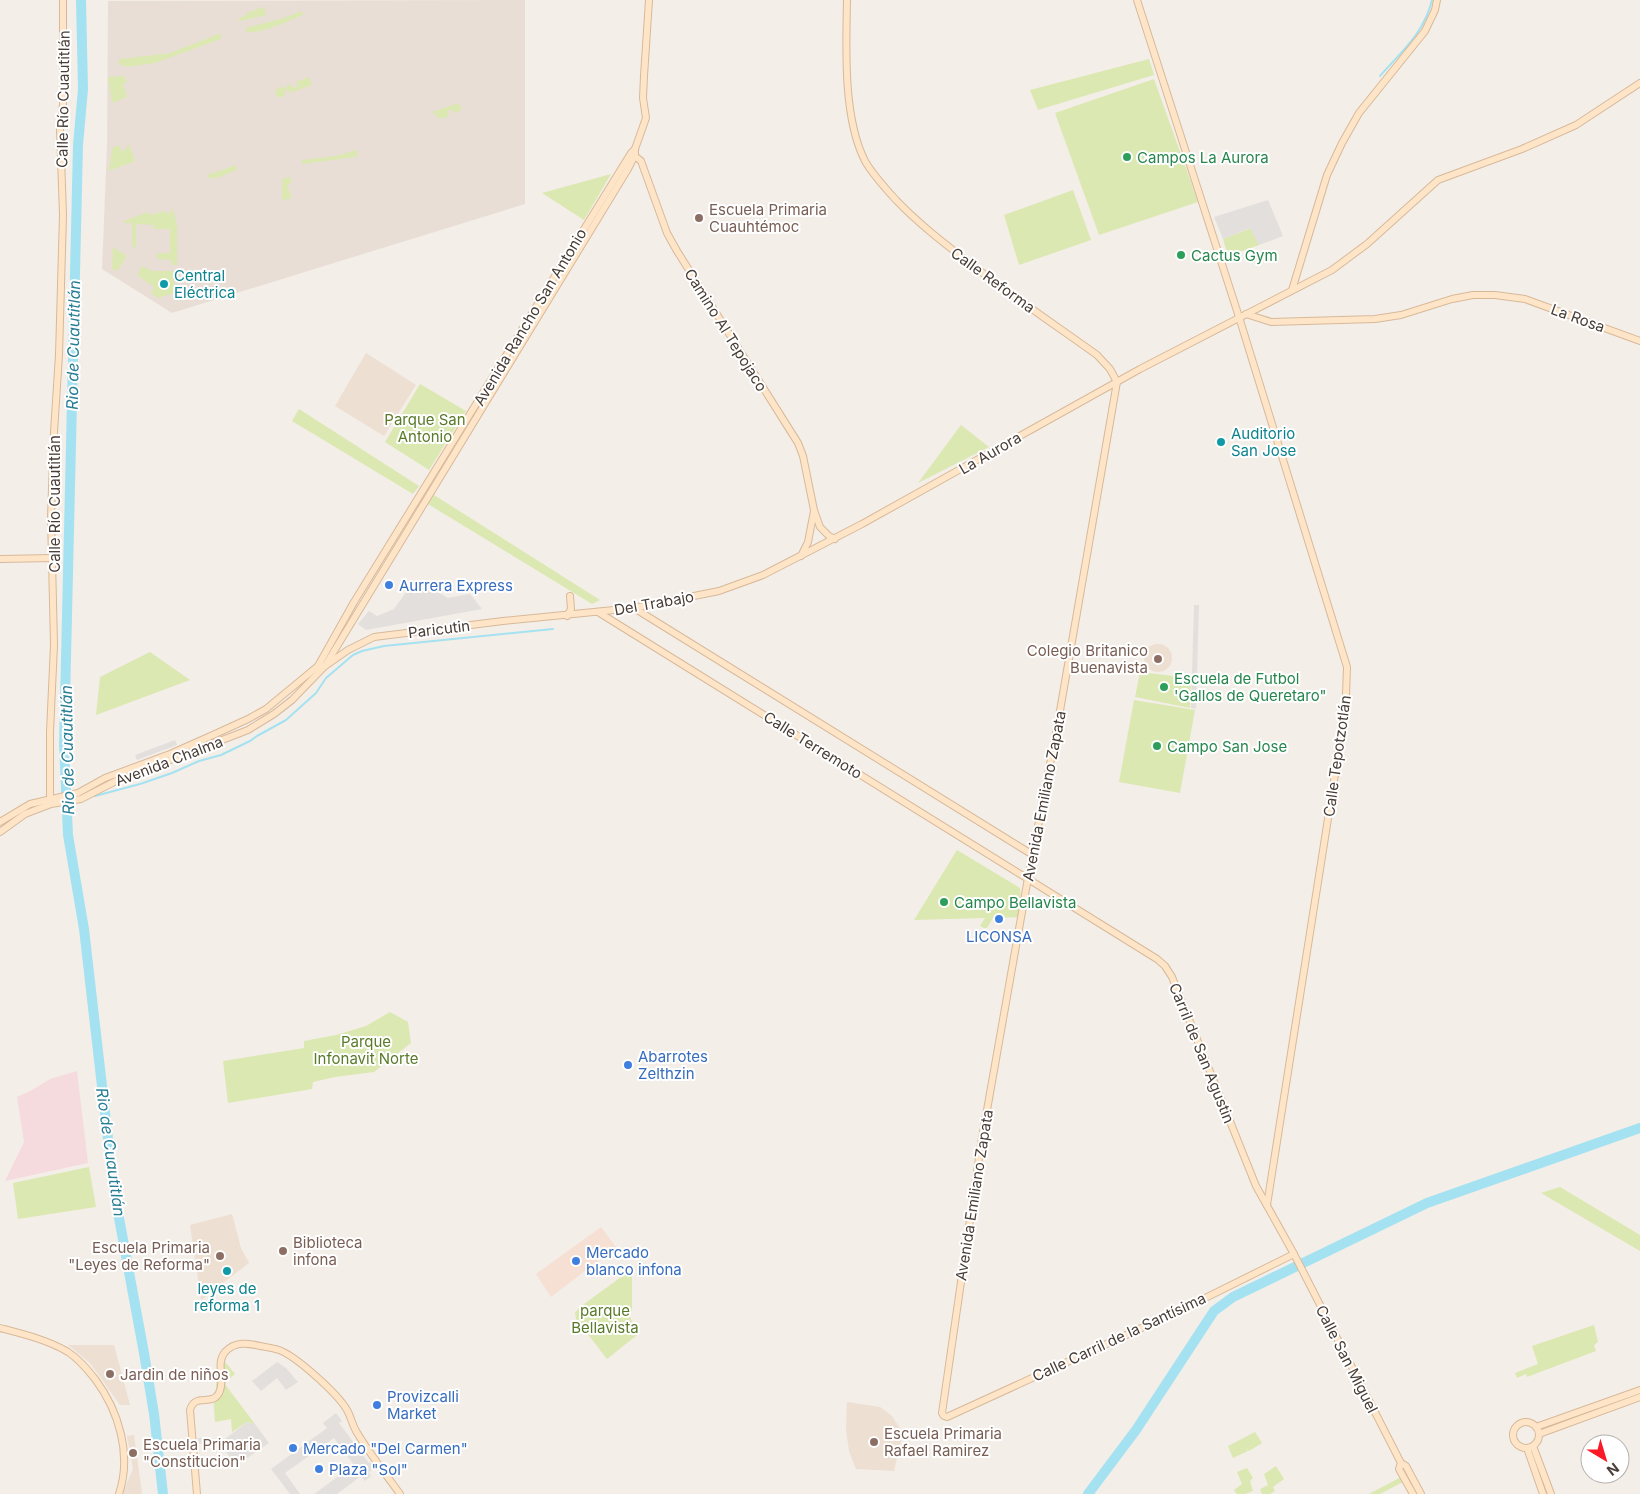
<svg xmlns="http://www.w3.org/2000/svg" width="1640" height="1494" font-family="Inter,sans-serif">
	<style>
		.residential { fill: #e8ded6 }
		.commercial { fill: #f6e0d3 }
		.education { fill: #eddfd2 }
		.medical { fill: #f5dbde }
		.green { fill: #dbe8b1 }
		.parking { fill: #e2dfdd }
		.lines { fill: none; stroke-linecap: round; stroke-linejoin: round }
		.stream { stroke: #a4e2f1; stroke-width: 2 }
		.river { stroke: #a4e2f1; stroke-width: 10 }
		.secondary-casing { stroke: #d7b99a; stroke-width: 8 }
		.secondary { stroke: #ffe5c7; stroke-width: 6 }
		.leisure-dot { fill: #2e9e5b; stroke: #fff; stroke-width: 2 }
		.education-dot { fill: #8d6e63; stroke: #fff; stroke-width: 2 }
		.culture-dot { fill: #0f9aa8; stroke: #fff; stroke-width: 2 }
		.shop-dot { fill: #3f7fe0; stroke: #fff; stroke-width: 2 }
		.labels { text-anchor: middle; dominant-baseline: central; stroke-width: 4; stroke-linejoin: round; paint-order: stroke }
		.street-label { font-size: 15px; fill: #483d36; stroke: #fff }
		.leisure-label { font-size: 15px; fill: #27864d; stroke: #fff; text-anchor: start }
		.education-label { font-size: 15px; fill: #785e54; stroke: #fff; text-anchor: start }
		.culture-label { font-size: 15px; fill: #0d838f; stroke: #fff; text-anchor: start }
		.park-label { font-size: 15px; fill: #597a29; stroke: #fff }
		.shop-label { font-size: 15px; fill: #366cbe; stroke: #fff; text-anchor: start }
		.water-label { font-size: 16px; font-style: italic; fill: #287e94; stroke: #fff }
	</style>
	<rect width="100%" height="100%" fill="#f4eee8"/>
	<polygon class="residential" points="525,0 525,204 172,313 102,269 107,146 108,1"/>
	<polygon class="commercial" points="601,1227 616,1247 551,1297 536,1274"/>
	<g class="education">
		<polygon points="366,353 416,385 384,436 335,406"/>
		<circle cx="1158" cy="658" r="14"/>
		<polygon points="232,1214 241,1248 249,1263 201,1300 190,1225"/>
		<polygon points="68,1345 114,1345 130,1405 120,1405 90,1363"/>
		<polygon points="847,1402 880,1407 892,1416 903,1433 894,1471 856,1469 849,1451 846,1430"/>
		<polygon points="134,1435 142,1494 122,1494 133,1469 127,1436"/>
	</g>
	<polygon class="medical" points="77,1071 88,1163 5,1181 24,1142 17,1097 32,1090 50,1079"/>
	<g class="green">
		<polygon points="264,7 266,15 241,21 237,19 247,15 246,13"/>
		<path d="M 302,11 L 303,15 C 288,21 262,34 247,32 L 245,28 L 284,18 Z"/>
		<polygon points="221,33 221,39 155,63 126,67 119,64 118,60 121,59 170,53"/>
		<polygon points="1149,59 1154,75 1038,110 1030,90"/>
		<polygon points="124,76 127,82 123,84 127,97 112,103 108,77"/>
		<polygon points="309,77 312,85 290,93 289,90 284,91 286,95 277,98 275,90 282,86 283,89 287,87 287,85 291,84 293,88 298,86 296,82"/>
		<polygon points="1154,79 1198,202 1099,235 1055,113"/>
		<polygon points="459,103 462,110 453,113 452,109 448,111 449,116 440,119 432,112"/>
		<polygon points="129,144 135,161 109,171 112,148 121,145 120,150 122,151 125,150"/>
		<polygon points="356,150 358,154 356,157 302,164 302,160 336,156"/>
		<polygon points="236,165 237,170 214,179 213,177 208,179 207,175 221,170 222,172 222,170"/>
		<polygon points="611,174 584,220 542,193"/>
		<polygon points="290,177 292,182 287,185 292,198 282,200 282,179"/>
		<polygon points="1073,190 1091,240 1019,265 1004,215"/>
		<polygon points="173,209 177,225 177,265 172,265 171,260 157,259 157,253 170,253 170,229 153,229 154,225 136,224 136,247 132,247 132,223 124,223 124,221 148,212 151,215 164,211 168,214"/>
		<polygon points="1251,228 1259,245 1228,256 1223,239"/>
		<polygon points="113,247 127,256 117,271 112,269"/>
		<polygon points="142,266 152,271 175,271 174,293 158,298 151,293 154,287 137,275"/>
		<polygon points="420,384 466,411 429,470 385,442"/>
		<polygon points="299,409 419,486 413,494 292,421"/>
		<polygon points="961,425 989,447 918,483"/>
		<polygon points="434,495 600,600 592,604 428,504"/>
		<polygon points="150,652 190,680 96,715 100,677"/>
		<polygon points="1140,672 1191,678 1190,708 1135,697"/>
		<polygon points="1134,700 1195,710 1180,793 1119,782"/>
		<polygon points="957,850 1020,888 1022,917 993,918 987,928 984,928 980,926 985,918 914,920"/>
		<polygon points="390,1012 408,1022 411,1043 374,1072 335,1077 313,1082 312,1089 228,1103 223,1061 304,1048 304,1041 336,1035 366,1026"/>
		<polygon points="89,1167 96,1207 18,1219 13,1183"/>
		<polygon points="1560,1187 1640,1235 1640,1251 1541,1193"/>
		<polygon points="632,1269 632,1311 629,1314 637,1335 607,1359 576,1319 575,1313 580,1307"/>
		<polygon points="1594,1325 1598,1342 1594,1345 1596,1351 1527,1377 1526,1374 1517,1378 1515,1373 1538,1364 1532,1346"/>
		<polygon points="221,1357 235,1374 224,1383 255,1424 247,1422 232,1432 231,1419 215,1422 213,1395 216,1389 216,1375"/>
		<polygon points="1255,1432 1262,1443 1249,1451 1246,1447 1248,1451 1233,1458 1228,1446"/>
		<polygon points="1276,1466 1284,1479 1273,1487 1275,1491 1270,1494 1262,1494 1260,1489 1268,1485 1264,1474"/>
		<polygon points="1247,1468 1253,1478 1250,1481 1253,1491 1245,1494 1237,1494 1234,1490 1242,1484 1237,1472"/>
		<polygon points="1401,1477 1405,1481 1380,1494 1369,1494"/>
	</g>
	<g class="parking">
		<polygon points="1268,200 1283,236 1259,245 1250,228 1223,239 1214,217"/>
		<polygon points="427,586 448,598 470,594 482,609 366,630 358,624 369,611 377,616 394,609 407,591"/>
		<polygon points="1194,605 1199,605 1196,709 1191,708"/>
		<polygon points="175,740 177,745 137,760 135,755"/>
		<polygon points="277,1362 286,1368 298,1382 286,1390 277,1378 261,1391 252,1381"/>
		<polygon points="336,1413 342,1421 339,1423 369,1463 371,1462 375,1467 369,1472 371,1476 365,1481 361,1476 337,1494 314,1494 354,1465 334,1438 285,1473 300,1494 290,1494 271,1469 327,1428 323,1423"/>
		<polygon points="247,1422 255,1424 269,1443 236,1466 220,1443 198,1444 198,1438 225,1439"/>
	</g>
	<g class="lines">
		<g class="stream">
			<path d="M 1380,76 C 1402,51 1424,33 1432,0"/>
			<polyline points="95,796 140,784 172,773 199,761 221,755 250,741 257,736 286,720 316,693 326,678 353,655 362,651 384,646 553,629"/>
			<polyline points="67,808 75,806"/>
		</g>
		<g class="river">
			<polyline points="81,0 83,89 78,145 64,744 68,835 84,929 114,1191 144,1353 154,1414 163,1494"/>
			<polyline points="1088,1494 1136,1430 1214,1311 1233,1297 1427,1203 1640,1128"/>
		</g>
		<defs>
			<g id="secondary">
				<path d="M 847,0 C 846,48 843,118 865,161 C 873,175 885,188 896,200 C 919,224 945,244 971,264 C 1012,296 1055,325 1097,355 L 1110,369 L 1117,382 L 1057,728 L 1028,878 L 981,1144 L 942,1413 L 944,1416 L 947,1417 L 1183,1309 L 1294,1254"/>
				<polyline points="1137,0 1239,317 1347,667 1346,695 1336,768 1267,1205"/>
				<polyline points="632,154 641,161 667,233 677,251 798,443 803,456 814,510 820,527 829,536 835,539"/>
				<polyline points="1292,290 1327,175 1342,143 1359,113 1425,31 1435,10 1437,0"/>
				<polyline points="1246,314 1271,322 1375,319 1401,315 1452,299 1473,295 1495,295 1525,299 1640,341"/>
				<polyline points="801,556 808,542 814,511"/>
				<polyline points="0,559 53,558"/>
				<polyline points="634,608 1033,855"/>
				<polyline points="598,612 1157,959 1165,966 1172,977 1256,1186 1294,1254 1401,1463 1406,1466 1421,1494"/>
				<polyline points="567,616 571,609 570,596"/>
				<polyline points="318,666 325,666 348,650 374,637 503,621 634,608 719,591 763,575 862,524 1140,369 1332,270 1367,244 1438,180 1522,149 1576,125 1640,83"/>
				<polyline points="50,798 50,732 54,645 51,517 54,432 59,355 63,215 60,129 63,104 63,0"/>
				<polyline points="0,822 30,804 78,793 105,778 170,754 213,735 248,719 266,709 318,666 354,602 631,153 635,149"/>
				<polyline points="0,832 25,814 51,804 81,799 116,781 248,730 274,714 292,700 325,666 628,169 635,155 635,149 646,118 643,98 644,76 649,0"/>
				<path d="M 0,1328 C 23,1334 48,1340 68,1352 C 79,1359 87,1369 95,1379 C 119,1411 132,1455 119,1494"/>
				<circle cx="1526" cy="1435" r="13"/>
				<polyline points="1536,1427 1640,1390"/>
				<polyline points="1539,1434 1640,1397"/>
				<polyline points="1533,1446 1551,1494"/>
				<polyline points="1527,1448 1543,1494"/>
				<polyline points="1401,1463 1399,1469 1413,1494"/>
				<path d="M 197,1494 L 190,1410 C 195,1392 212,1407 219,1393 C 226,1380 215,1364 225,1352 C 235,1341 248,1343 260,1346 C 266,1347 273,1348 279,1350 C 296,1356 338,1394 347,1410 C 351,1417 352,1424 356,1431 C 369,1453 385,1473 400,1494"/>
			</g>
		</defs>
		<use href="#secondary" class="secondary-casing"/>
		<use href="#secondary" class="secondary"/>
	</g>
	<g class="leisure-dot">
		<circle cx="1127" cy="157" r="5"/>
		<circle cx="1181" cy="255" r="5"/>
		<circle cx="1164" cy="687" r="5"/>
		<circle cx="1157" cy="746" r="5"/>
		<circle cx="944" cy="902" r="5"/>
	</g>
	<g class="education-dot">
		<circle cx="699" cy="218" r="5"/>
		<circle cx="1158" cy="659" r="5"/>
		<circle cx="283" cy="1251" r="5"/>
		<circle cx="220" cy="1256" r="5"/>
		<circle cx="110" cy="1374" r="5"/>
		<circle cx="874" cy="1442" r="5"/>
		<circle cx="133" cy="1453" r="5"/>
	</g>
	<g class="culture-dot">
		<circle cx="164" cy="284" r="5"/>
		<circle cx="1221" cy="442" r="5"/>
		<circle cx="227" cy="1271" r="5"/>
	</g>
	<g class="shop-dot">
		<circle cx="389" cy="585" r="5"/>
		<circle cx="999" cy="919" r="5"/>
		<circle cx="628" cy="1065" r="5"/>
		<circle cx="576" cy="1261" r="5"/>
		<circle cx="377" cy="1405" r="5"/>
		<circle cx="293" cy="1448" r="5"/>
		<circle cx="319" cy="1469" r="5"/>
	</g>
	<g class="labels">
		<g class="street-label">
			<text transform="translate(63 99) rotate(-89)">Calle Río Cuautitlán</text>
			<text transform="translate(993 280) rotate(36)">Calle Reforma</text>
			<text transform="translate(530 317) rotate(-59)">Avenida Rancho San Antonio</text>
			<text transform="translate(1578 318) rotate(20)">La Rosa</text>
			<text transform="translate(726 330) rotate(58)">Camino Al Tepojaco</text>
			<text transform="translate(990 453) rotate(-30)">La Aurora</text>
			<text transform="translate(54 504) rotate(-90)">Calle Río Cuautitlán</text>
			<text transform="translate(654 603) rotate(-10)">Del Trabajo</text>
			<text transform="translate(439 629) rotate(-7)">Paricutin</text>
			<text transform="translate(813 745) rotate(32)">Calle Terremoto</text>
			<text transform="translate(1337 756) rotate(-82)">Calle Tepotzotlán</text>
			<text transform="translate(169 761) rotate(-21)">Avenida Chalma</text>
			<text transform="translate(1044 796) rotate(-79)">Avenida Emiliano Zapata</text>
			<text transform="translate(1202 1053) rotate(68)">Carril de San Agustin</text>
			<text transform="translate(974 1195) rotate(-81)">Avenida Emiliano Zapata</text>
			<text transform="translate(1119 1337) rotate(-25)">Calle Carril de la Santísima</text>
			<text transform="translate(1347 1359) rotate(63)">Calle San Miguel</text>
		</g>
		<g class="leisure-label">
			<text x="1137" y="157">Campos La Aurora</text>
			<text x="1191" y="255">Cactus Gym</text>
			<text x="1174" y="678">Escuela de Futbol<tspan x="1174" dy="17">'Gallos de Queretaro"</tspan></text>
			<text x="1167" y="746">Campo San Jose</text>
			<text x="954" y="902">Campo Bellavista</text>
		</g>
		<g class="education-label">
			<text x="709" y="209">Escuela Primaria<tspan x="709" dy="17">Cuauhtémoc</tspan></text>
			<text x="1148" y="650" text-anchor="end">Colegio Britanico<tspan x="1148" dy="17">Buenavista</tspan></text>
			<text x="293" y="1242">Biblioteca<tspan x="293" dy="17">infona</tspan></text>
			<text x="210" y="1247" text-anchor="end">Escuela Primaria<tspan x="210" dy="17">"Leyes de Reforma"</tspan></text>
			<text x="120" y="1374">Jardin de niños</text>
			<text x="884" y="1433">Escuela Primaria<tspan x="884" dy="17">Rafael Ramirez</tspan></text>
			<text x="143" y="1444">Escuela Primaria<tspan x="143" dy="17">"Constitucion"</tspan></text>
		</g>
		<g class="culture-label">
			<text x="174" y="275">Central<tspan x="174" dy="17">Eléctrica</tspan></text>
			<text x="1231" y="433">Auditorio<tspan x="1231" dy="17">San Jose</tspan></text>
			<text x="227" y="1288" text-anchor="middle">leyes de<tspan x="227" dy="17">reforma 1</tspan></text>
		</g>
		<g class="park-label">
			<text x="425" y="419">Parque San<tspan x="425" dy="17">Antonio</tspan></text>
			<text x="366" y="1041">Parque<tspan x="366" dy="17">Infonavit Norte</tspan></text>
			<text x="605" y="1310">parque<tspan x="605" dy="17">Bellavista</tspan></text>
		</g>
		<g class="shop-label">
			<text x="399" y="585">Aurrera Express</text>
			<text x="999" y="936" text-anchor="middle">LICONSA</text>
			<text x="638" y="1056">Abarrotes<tspan x="638" dy="17">Zelthzin</tspan></text>
			<text x="586" y="1252">Mercado<tspan x="586" dy="17">blanco infona</tspan></text>
			<text x="387" y="1396">Provizcalli<tspan x="387" dy="17">Market</tspan></text>
			<text x="303" y="1448">Mercado "Del Carmen"</text>
			<text x="329" y="1469">Plaza "Sol"</text>
		</g>
		<g class="water-label">
			<text transform="translate(73 345) rotate(-89)">Rio de Cuautitlán</text>
			<text transform="translate(67 750) rotate(-91)">Rio de Cuautitlán</text>
			<text transform="translate(111 1152) rotate(82)">Rio de Cuautitlán</text>
		</g>
	</g>
	<g transform="translate(1605 1459) rotate(142)"><circle r="24" fill="#ffffff" stroke="#b6b1af"/>
	<path d="M0-4L9 19L0 12L-9 19Z" fill="#fb1827"/>
	<text y="-8" font-size="14" font-weight="bold" text-anchor="middle" fill="#483d36">N</text>
	</g>
</svg>
